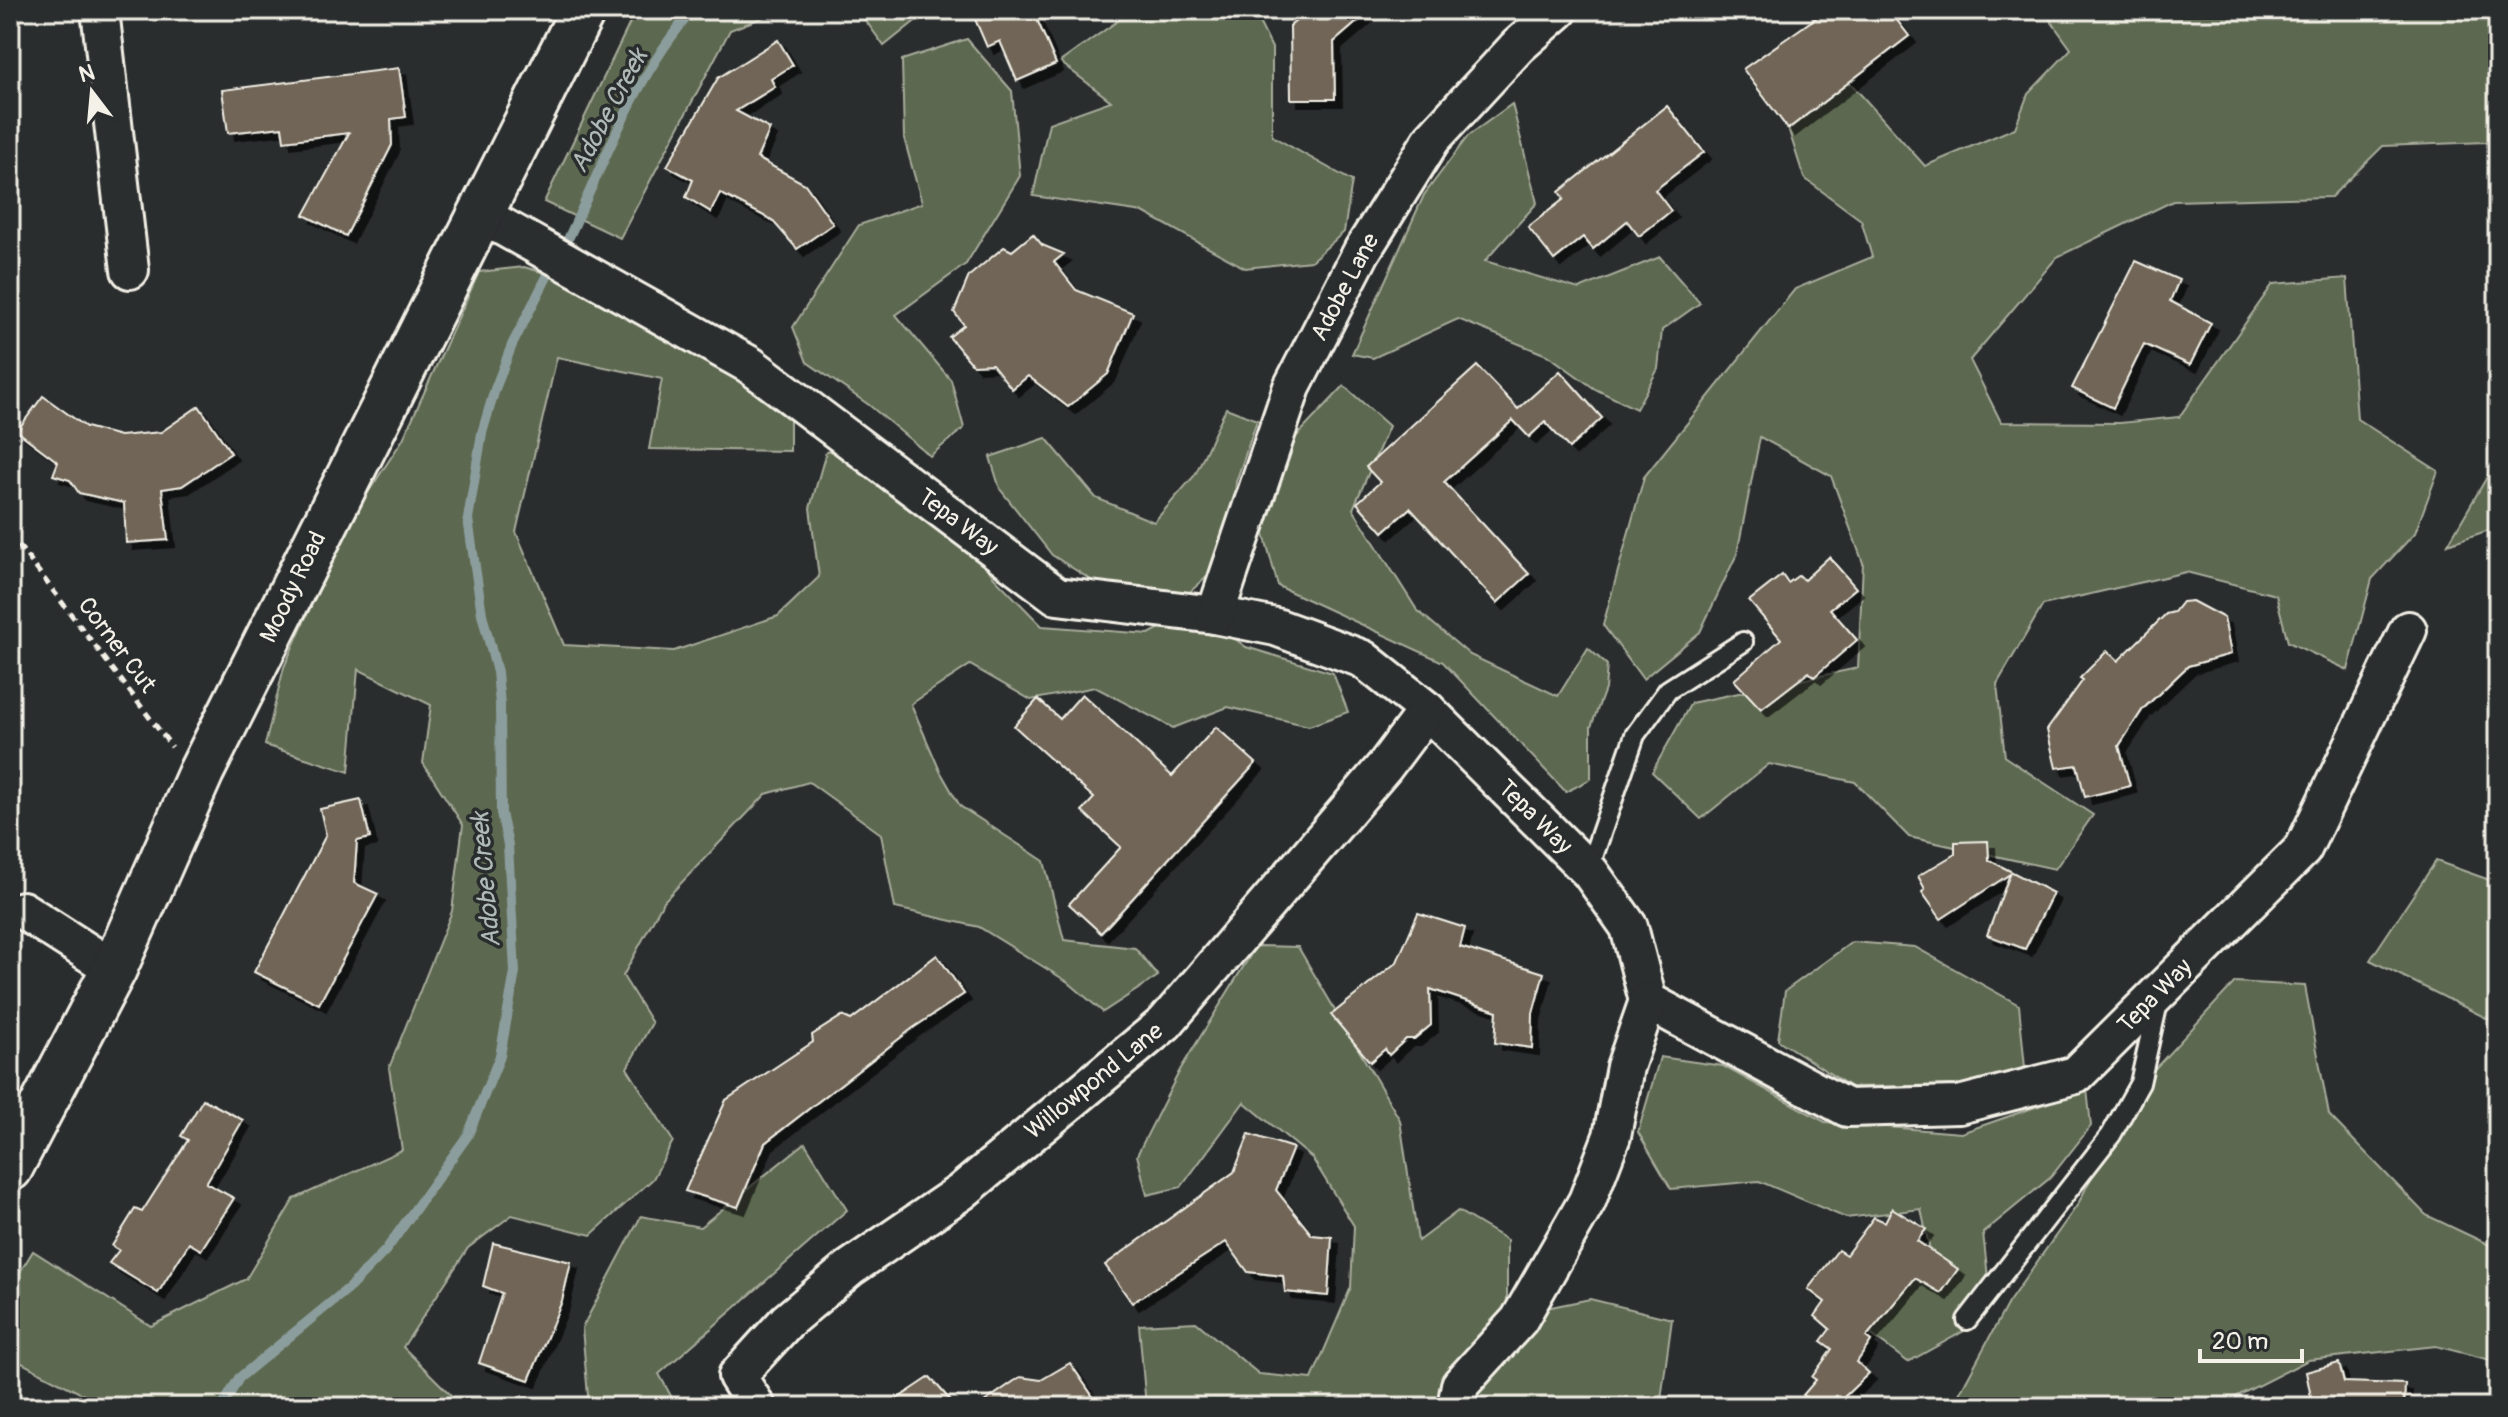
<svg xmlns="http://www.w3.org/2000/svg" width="2508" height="1417" font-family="Pangolin,sans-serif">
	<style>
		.green { fill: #5c6850; stroke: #a8ac9c; stroke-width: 2 }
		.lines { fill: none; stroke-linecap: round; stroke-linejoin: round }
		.stream { stroke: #8c9d9d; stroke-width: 10 }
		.building { fill: #706557; stroke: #f4f1e8; stroke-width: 2; filter: url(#shadow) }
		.service-casing { stroke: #f4f1e8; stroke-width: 24 }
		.minor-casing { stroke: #f4f1e8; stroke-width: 42 }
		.tertiary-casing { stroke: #f4f1e8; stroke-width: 50 }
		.path { stroke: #f4f1e8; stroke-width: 5; stroke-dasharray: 8 6; stroke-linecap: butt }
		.service { stroke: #2a2d2e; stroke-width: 18 }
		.minor { stroke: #2a2d2e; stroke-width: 36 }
		.tertiary { stroke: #2a2d2e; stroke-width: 44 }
		.labels { text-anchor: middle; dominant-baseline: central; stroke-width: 7; stroke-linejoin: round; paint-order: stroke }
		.street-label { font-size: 24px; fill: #f4f1e8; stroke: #2a2d2e }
		.water-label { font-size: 26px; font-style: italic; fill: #afb9b6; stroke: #2a2d2e }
	</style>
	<defs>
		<filter id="shadow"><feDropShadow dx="7" dy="7" stdDeviation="0" flood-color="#0009"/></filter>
	</defs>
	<rect width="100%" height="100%" fill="#2a2d2e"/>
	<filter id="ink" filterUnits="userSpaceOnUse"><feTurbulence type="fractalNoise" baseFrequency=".0125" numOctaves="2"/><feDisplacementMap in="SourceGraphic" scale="16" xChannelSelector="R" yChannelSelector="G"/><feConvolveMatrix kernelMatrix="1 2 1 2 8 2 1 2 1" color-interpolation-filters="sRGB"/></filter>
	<g filter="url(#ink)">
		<g class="green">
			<polygon points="636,10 782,10 730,30 620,238 544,202"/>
			<polygon points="858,10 929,10 884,46"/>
			<polygon points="1133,10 1253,10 1272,48 1272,136 1352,181 1344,232 1311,261 1245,268 1143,212 1033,196 1049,123 1111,101 1060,62"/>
			<polygon points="2043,10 2498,10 2498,150 2486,142 2383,146 2331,197 2173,201 2057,257 1970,360 2001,422 2120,423 2179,417 2273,284 2347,278 2357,419 2438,471 2415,533 2372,579 2348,670 2288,642 2276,595 2186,572 2043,605 1997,684 2005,757 2093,815 2055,869 1909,837 1855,782 1769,764 1701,819 1652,772 1691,703 1858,668 1863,563 1831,476 1760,437 1737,554 1700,632 1643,679 1603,625 1644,477 1795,289 1872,257 1861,220 1804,178 1777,93 1846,78 1925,166 2015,128 2028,94 2071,49"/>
			<polygon points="967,39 1012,91 1020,176 966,264 896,315 951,380 964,428 930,456 869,405 807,362 793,327 859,225 922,203 904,138 902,60"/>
			<polygon points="1512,104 1537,203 1485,261 1579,289 1660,257 1700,303 1662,330 1658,369 1636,409 1595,389 1549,356 1458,319 1373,358 1352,354 1424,195 1468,136"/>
			<polygon points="524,267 653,304 790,393 790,451 649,449 662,379 557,357 516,532 564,645 674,651 778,616 819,577 810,508 826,452 859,441 962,523 992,575 1042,626 1149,634 1196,609 1246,647 1333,673 1348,712 1309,726 1228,707 1173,728 1095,687 1031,700 970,665 911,704 940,771 960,806 1044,861 1064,940 1135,948 1158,976 1103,1012 1068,982 979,927 895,908 881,834 809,782 766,794 663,902 623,976 652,1023 627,1068 673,1141 653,1179 591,1235 512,1215 468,1248 403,1347 452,1396 448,1407 107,1407 10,1357 10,1288 33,1251 151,1326 246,1279 294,1199 402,1150 389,1068 452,911 463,825 423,763 431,705 358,669 349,772 265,745 284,667 345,528 403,439 479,272"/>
			<polygon points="1344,386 1389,426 1353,509 1417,610 1470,655 1558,696 1588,648 1607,665 1605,689 1591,727 1591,779 1566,792 1443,662 1278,586 1263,530 1293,440"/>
			<polygon points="1226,408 1257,420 1236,482 1232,532 1215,570 1177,603 1107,590 1052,555 1000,489 990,457 1046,438 1096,498 1154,522 1195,475"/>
			<polygon points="2498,458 2498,527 2448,544"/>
			<polygon points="2436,861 2498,883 2498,1024 2370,960"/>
			<polygon points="1852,942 1915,947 2019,1005 2025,1068 1966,1085 1851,1087 1778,1040 1785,991"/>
			<polygon points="1256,946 1298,947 1400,1120 1418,1241 1458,1211 1507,1240 1507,1316 1590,1299 1672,1319 1660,1407 1146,1407 1139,1325 1196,1322 1259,1374 1312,1379 1351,1287 1354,1226 1312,1158 1244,1102 1181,1187 1147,1195 1137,1155 1180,1070"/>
			<polygon points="2235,982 2305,986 2329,1115 2426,1215 2498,1249 2498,1362 2436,1346 2308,1360 2216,1407 1952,1407 2008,1303 2078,1204 2136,1089"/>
			<polygon points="1660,1057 1723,1066 1825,1122 1961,1133 2087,1089 2091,1126 2050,1178 1983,1233 1988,1277 1964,1331 1908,1362 1865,1330 1932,1260 1921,1209 1846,1218 1759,1181 1671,1189 1638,1132"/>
			<polygon points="805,1143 847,1210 659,1374 677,1407 589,1407 582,1328 641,1216 700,1227"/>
		</g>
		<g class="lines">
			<g class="stream">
				<path d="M 569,237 C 605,160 636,74 693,10"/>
				<polyline points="222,1407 239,1378 350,1287 386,1250 468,1135 500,1056 515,972 508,845 501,813 500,705 497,672 482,614 468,519 482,433 495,389 512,345 554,263"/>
			</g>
		</g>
		<g class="building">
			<polygon points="971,10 1033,10 1056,64 1017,81 1000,41 987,47"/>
			<polygon points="1309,10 1371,10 1334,42 1335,99 1291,99 1290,26"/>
			<polygon points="1827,10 1889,10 1909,36 1788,129 1743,69"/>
			<polygon points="778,40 793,65 771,79 775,87 736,111 770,129 757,158 805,184 833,224 797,249 772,220 720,193 711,212 686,197 693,180 667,166 718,78"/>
			<polygon points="399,68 406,117 391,119 392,145 346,236 304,215 349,133 284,141 282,127 228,133 222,90"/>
			<polygon points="1667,106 1704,152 1655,190 1671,211 1639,236 1627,221 1593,249 1583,237 1554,260 1528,227 1564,199 1559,192"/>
			<polygon points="1033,234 1042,245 1064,254 1054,262 1076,290 1133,313 1108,374 1068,407 1028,376 1012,389 992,364 973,365 949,337 964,325 954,312 969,276 1004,247 1012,251"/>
			<polygon points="2136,261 2179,280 2170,301 2211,323 2190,365 2144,344 2113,408 2072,388"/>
			<polygon points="1477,366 1518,409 1560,371 1602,418 1569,448 1545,422 1529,437 1513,420 1444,482 1529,574 1497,603 1410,508 1383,532 1357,503 1380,482 1366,467"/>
			<polygon points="43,396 86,427 120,436 161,432 199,406 231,453 182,486 162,489 168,540 126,543 124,503 79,493 70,480 53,475 58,462 17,431"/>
			<polygon points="1829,557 1856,588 1830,609 1857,640 1814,677 1809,672 1761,709 1734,680 1781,639 1749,601 1782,575 1788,583 1799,575 1804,580"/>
			<polygon points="2192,601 2224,618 2231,654 2188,666 2143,709 2119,746 2130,786 2085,797 2077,765 2056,768 2047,730 2083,680 2080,678 2107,651 2118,661 2166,614 2174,612 2182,602"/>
			<polygon points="1082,694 1172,776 1216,727 1256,763 1101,933 1069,904 1121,847 1082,811 1094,798 1014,726 1038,699 1060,719"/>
			<polygon points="361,800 370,838 357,841 354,883 378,894 319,1004 254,972 326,835 320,809"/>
			<polygon points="1988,841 1989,860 2053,893 2025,949 1987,935 2010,874 1941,919 1922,892 1925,889 1918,876 1955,854 1955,842"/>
			<polygon points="1418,913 1465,928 1460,947 1544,973 1533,1013 1532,1048 1495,1043 1497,1011 1430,989 1431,1025 1414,1039 1406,1039 1389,1055 1385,1049 1370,1062 1331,1015 1397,962"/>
			<polygon points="937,955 964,994 913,1028 765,1143 738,1207 685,1191 726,1100 813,1042 812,1035 842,1016 851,1020"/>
			<polygon points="203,1099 243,1120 206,1183 234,1198 201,1250 189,1243 158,1293 109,1263 119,1250 112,1246 135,1209 142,1212 188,1140 181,1136"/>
			<polygon points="1249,1134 1293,1148 1276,1190 1312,1235 1332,1237 1328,1296 1285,1292 1283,1276 1248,1272 1226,1242 1132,1303 1105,1265 1234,1172"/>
			<polygon points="1892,1208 1926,1229 1917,1241 1958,1269 1941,1293 1915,1278 1866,1337 1871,1341 1857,1362 1869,1373 1841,1400 1836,1396 1830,1407 1821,1407 1803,1395 1816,1380 1812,1377 1832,1349 1821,1341 1830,1329 1815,1316 1825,1302 1808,1289 1838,1250 1846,1255 1874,1217 1885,1222"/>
			<polygon points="493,1243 571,1262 562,1301 529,1380 479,1363 502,1293 483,1286"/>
			<polygon points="1070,1363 1100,1407 977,1407 1020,1377 1041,1380"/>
			<polygon points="2339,1363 2344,1382 2405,1384 2404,1407 2313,1407 2306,1372"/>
			<polygon points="930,1377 956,1407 885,1407"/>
		</g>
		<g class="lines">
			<defs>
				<g id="service">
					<polyline points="1588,871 1635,735 1668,690 1743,642"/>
					<polyline points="1967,1320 2111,1135 2140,1083 2159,998"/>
				</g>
				<g id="minor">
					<polyline points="100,10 130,270"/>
					<polyline points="478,213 750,365 1057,596 1215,615 1276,627 1363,659 1427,710 1590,872 1629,927 1648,1001 1847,1108 1959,1105 2076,1075 2303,849 2408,630"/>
					<polyline points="1215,615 1292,387 1362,251 1432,139 1518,46 1559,10"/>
					<polyline points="22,910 114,969"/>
					<polyline points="757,1407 737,1376 787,1321 850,1268 961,1192 1165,1023 1385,766 1427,710"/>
					<polyline points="1456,1407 1460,1385 1519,1320 1587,1201 1612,1136 1625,1067 1648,1001"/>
				</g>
				<polyline id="tertiary" points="10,1168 114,969 201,772 583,10"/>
			</defs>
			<use href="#service" class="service-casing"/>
			<use href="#minor" class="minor-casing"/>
			<use href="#tertiary" class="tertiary-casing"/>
			<polyline class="path" points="10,534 172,747"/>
			<use href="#service" class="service"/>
			<use href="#minor" class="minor"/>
			<use href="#tertiary" class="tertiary"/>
		</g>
	</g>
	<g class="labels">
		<g class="street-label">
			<text transform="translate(1345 287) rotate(-62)">Adobe Lane</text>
			<text transform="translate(958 522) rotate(37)">Tepa Way</text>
			<text transform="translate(293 587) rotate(-64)">Moody Road</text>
			<text transform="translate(117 645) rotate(53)">Corner Cut</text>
			<text transform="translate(1535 817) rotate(45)">Tepa Way</text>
			<text transform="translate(2155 996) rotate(-45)">Tepa Way</text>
			<text transform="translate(1094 1081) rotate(-39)">Willowpond Lane</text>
		</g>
		<g class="water-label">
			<text transform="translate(609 111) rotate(-62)">Adobe Creek</text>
			<text transform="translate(486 880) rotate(-95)">Adobe Creek</text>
		</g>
	</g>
	<rect width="2508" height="1417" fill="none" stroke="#2a2d2e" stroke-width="40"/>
	<rect x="20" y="20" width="2468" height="1377" fill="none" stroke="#f4f1e8" stroke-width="3" filter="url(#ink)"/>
	<g transform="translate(92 92) rotate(344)" stroke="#2a2d2e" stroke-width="6" paint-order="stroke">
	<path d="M0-6L14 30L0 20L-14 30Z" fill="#f4f1e8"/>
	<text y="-12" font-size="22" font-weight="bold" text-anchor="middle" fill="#f4f1e8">N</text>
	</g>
	<path d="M2200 1349v12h102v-12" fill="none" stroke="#f4f1e8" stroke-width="4"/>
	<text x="2212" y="1349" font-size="24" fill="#f4f1e8" stroke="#2a2d2e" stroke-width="6" paint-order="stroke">20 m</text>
</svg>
